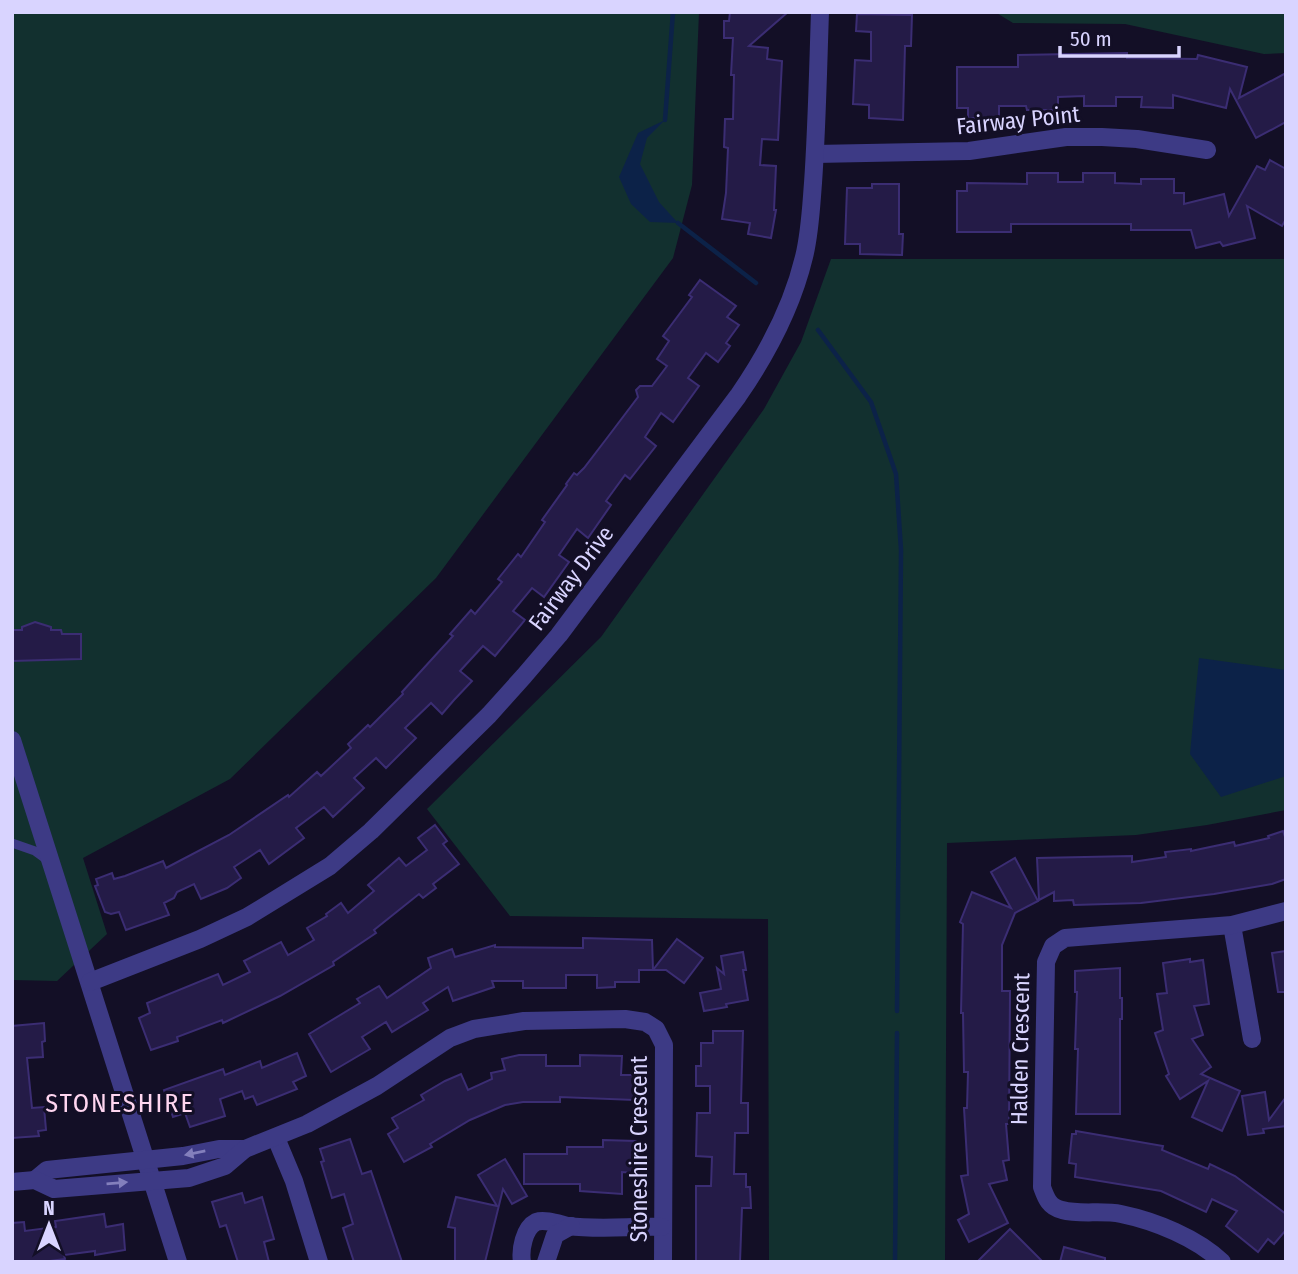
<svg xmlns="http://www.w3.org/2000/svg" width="1298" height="1274" font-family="'Fira Sans Condensed',sans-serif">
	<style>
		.green { fill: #12302f }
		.water { fill: #0c2248 }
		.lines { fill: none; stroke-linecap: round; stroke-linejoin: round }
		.stream { stroke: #0c2248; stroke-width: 4.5 }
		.building { fill: #241b47; stroke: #3b2d73; stroke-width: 2 }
		.service { stroke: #3d3a85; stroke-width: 9 }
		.minor { stroke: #3d3a85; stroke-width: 18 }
		.oneway { fill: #837fbc }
		.labels { text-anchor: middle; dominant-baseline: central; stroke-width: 6; stroke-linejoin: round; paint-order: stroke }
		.street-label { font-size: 23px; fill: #d9d4ff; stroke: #130f26 }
		.quarter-label { font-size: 26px; letter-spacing: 2px; fill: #ffd6f0; stroke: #130f26 }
	</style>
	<rect width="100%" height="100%" fill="#130f26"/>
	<g class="green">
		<polygon points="12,12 699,12 692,185 673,258 436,578 230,779 83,858 107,934 57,981 12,980"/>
		<polygon points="995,12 1286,12 1286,53 1264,54 1125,24 1013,23"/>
		<polygon points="831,259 1286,259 1286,810 1207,825 1136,835 947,843 945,1262 769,1262 768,919 510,916 427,809 601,637 764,409 801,342"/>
	</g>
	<g class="water">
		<polygon points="665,120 647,138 640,164 659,202 678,223 650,222 631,204 619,177 638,133"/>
		<polygon points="1199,658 1286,670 1286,776 1221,797 1190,754"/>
	</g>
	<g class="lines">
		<g class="stream">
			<polyline points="665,120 673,12"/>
			<polyline points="678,223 756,283"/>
			<polyline points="818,330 871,402 896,474 901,550 897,1011"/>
			<polyline points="895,1262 897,1033"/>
		</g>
	</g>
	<g class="building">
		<polygon points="730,12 788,12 749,46 768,48 767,59 782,61 778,140 762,139 760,165 776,166 774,210 776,210 771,238 748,234 750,223 722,219 726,193 728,148 724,147 725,119 733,119 734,75 731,75 733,38 724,38 724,21 729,21"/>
		<polygon points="857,14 912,15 911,46 905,46 903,120 869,118 869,105 853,104 855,60 871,61 871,32 856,31"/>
		<polygon points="1127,53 1127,58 1197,59 1198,55 1247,67 1239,98 1286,73 1286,122 1256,138 1230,89 1226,108 1173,95 1173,108 1141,107 1142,97 1116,97 1116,106 1084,106 1084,96 1058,97 1058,110 1027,110 1026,106 999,106 999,118 968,118 968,108 957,108 957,67 1018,67 1018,55"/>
		<polygon points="1270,160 1286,169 1286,219 1282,226 1247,206 1255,238 1223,246 1220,242 1196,248 1191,230 1131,230 1131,224 1011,224 1011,232 957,232 957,191 967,191 967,183 1027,184 1027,173 1058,173 1058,182 1083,182 1083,173 1115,173 1115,183 1141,184 1141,179 1174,179 1174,193 1184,193 1184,204 1224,194 1229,216 1257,166 1265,170"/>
		<polygon points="872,184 899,184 899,234 903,234 902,255 860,254 860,244 845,244 847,188 872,188"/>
		<polygon points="700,280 736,306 727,317 739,325 726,343 730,346 718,362 706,353 688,378 699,386 673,422 661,413 645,437 656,446 630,479 625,475 606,501 611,505 588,538 577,529 559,555 569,562 544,597 532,588 513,611 525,620 495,656 483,646 460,671 472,681 454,700 442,714 431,703 405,728 416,738 386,768 376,758 354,778 364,788 333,817 324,807 296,828 304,838 269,864 260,850 234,867 241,878 227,888 201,899 194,884 177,892 174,898 164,903 169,915 126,930 119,912 111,914 105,912 95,886 98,885 96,879 112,873 114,879 125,876 163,861 166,868 229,835 288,795 289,797 317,772 321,776 351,748 348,744 368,725 370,727 403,694 402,692 453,636 450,634 471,610 475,614 502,582 498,579 518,554 521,557 545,522 542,520 567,485 566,484 574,473 577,475 584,468 607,438 638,397 636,390 640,386 652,386 667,366 657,359 669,341 663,336 692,297 689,295"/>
		<polygon points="35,622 51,627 51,630 61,630 62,634 81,634 81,659 12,661 12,630 22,630 22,627"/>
		<polygon points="435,825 447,841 443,844 459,864 433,884 436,888 423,898 419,894 374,930 376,933 333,962 334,965 280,996 223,1023 222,1020 177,1037 178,1041 151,1050 139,1018 150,1013 147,1003 218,974 223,985 250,972 244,961 281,942 288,955 314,940 307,928 327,916 326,914 341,903 348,913 374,891 368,885 399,858 406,866 427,850 418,838"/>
		<polygon points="1283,831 1286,840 1286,879 1272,884 1214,894 1141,903 1074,905 1073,900 1054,901 1054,892 1039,900 1037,858 1132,856 1132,862 1166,857 1165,852 1191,849 1191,851 1234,842 1235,846 1269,838 1268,836"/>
		<polygon points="1015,858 1038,901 1015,913 1002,945 1002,991 1010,991 1009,1124 1006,1124 1009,1160 1003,1161 1007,1180 989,1184 1008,1223 969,1242 958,1220 969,1214 961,1176 968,1175 964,1108 967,1108 968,1072 964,1072 963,1013 961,1013 963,924 960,922 972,892 1011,908 991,872"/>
		<polygon points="583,938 652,940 653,970 639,970 639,982 615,982 615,987 597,988 597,975 566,975 566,988 523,988 523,981 492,981 494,987 453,1001 448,987 423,1003 428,1010 392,1032 386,1022 362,1037 370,1049 331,1072 309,1034 360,1003 357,999 379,986 387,998 431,968 428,958 452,949 455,957 495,945 495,947 583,948"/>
		<polygon points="677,939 703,958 684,983 666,970 653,970"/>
		<polygon points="1286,951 1286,992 1278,992 1272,953"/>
		<polygon points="743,952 746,970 743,970 748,1000 726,1004 727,1007 704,1011 700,993 721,989 717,968 724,974 721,956"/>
		<polygon points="1190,959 1190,962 1203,960 1209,1004 1194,1006 1203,1035 1192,1039 1211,1067 1201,1074 1240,1091 1222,1131 1192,1117 1208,1081 1180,1099 1166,1076 1169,1074 1155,1033 1163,1030 1157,994 1167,993 1163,963"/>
		<polygon points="1120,968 1120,998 1122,998 1122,1019 1120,1019 1120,1114 1076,1114 1078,1049 1075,1049 1077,992 1075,992 1075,971"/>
		<polygon points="44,1023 45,1041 42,1042 43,1057 27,1058 32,1108 44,1107 46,1130 38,1131 39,1136 12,1138 12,1026"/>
		<polygon points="713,1031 743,1031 741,1103 748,1103 748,1133 735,1133 734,1174 746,1174 746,1187 750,1187 751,1208 742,1208 740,1262 696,1262 696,1186 711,1186 712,1157 696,1156 697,1113 710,1113 710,1086 696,1086 696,1066 701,1066 701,1043 713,1043"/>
		<polygon points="297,1053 306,1076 293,1082 297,1089 257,1105 253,1096 245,1099 242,1091 220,1099 225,1116 190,1127 185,1113 173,1117 164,1090 223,1069 225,1075 260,1061 262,1068"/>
		<polygon points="519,1055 546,1055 546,1066 580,1066 580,1055 622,1056 621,1075 634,1075 634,1100 560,1097 560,1102 523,1102 505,1105 470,1120 430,1144 432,1147 404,1162 388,1134 398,1128 392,1118 424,1100 421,1095 445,1081 461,1074 468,1090 492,1079 491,1073 505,1070 502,1059"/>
		<polygon points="1265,1092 1269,1120 1286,1097 1286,1126 1263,1129 1264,1133 1248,1135 1242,1096"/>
		<polygon points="1076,1131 1163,1146 1162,1150 1208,1169 1210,1164 1235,1176 1286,1214 1286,1230 1274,1244 1268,1239 1258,1252 1226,1226 1237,1211 1212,1199 1206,1212 1161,1191 1075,1177 1076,1164 1069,1163 1072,1134 1076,1134"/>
		<polygon points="350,1139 362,1174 371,1171 402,1262 354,1262 343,1228 353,1224 344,1194 332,1198 321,1162 324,1161 320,1149"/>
		<polygon points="603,1140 636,1141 635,1173 622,1172 622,1194 580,1191 580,1184 524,1184 524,1154 567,1154 567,1147 603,1147"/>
		<polygon points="505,1159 527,1196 512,1204 503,1189 485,1262 455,1262 455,1228 448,1227 456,1197 497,1206 478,1175"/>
		<polygon points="242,1193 245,1203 262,1197 274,1239 264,1242 269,1262 238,1262 226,1225 220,1227 212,1202"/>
		<polygon points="104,1214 106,1227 123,1224 125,1250 95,1255 95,1251 64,1255 65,1259 42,1262 12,1262 12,1223 24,1222 25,1231 56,1227 55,1221"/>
		<polygon points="1010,1229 1043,1262 977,1262"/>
		<polygon points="1064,1247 1105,1258 1105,1262 1060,1262"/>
	</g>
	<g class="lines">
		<polyline class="service" points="12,843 35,851 46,859"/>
		<g class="minor">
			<polyline points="815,154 969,151 1066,137 1102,137 1137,139 1207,150"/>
			<polyline points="12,740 178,1262"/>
			<polyline points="1232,925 1252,1039"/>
			<path d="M 90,982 L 200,939 L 247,917 L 330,866 L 371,831 L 489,715 L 524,676 L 559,635 L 738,396 C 767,354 792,307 804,257 C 810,233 811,208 813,183 C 817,126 818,69 820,12"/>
			<polyline points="276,1138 294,1181 319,1262"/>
			<polyline points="35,1180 47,1170 183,1156 219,1149 245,1149"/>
			<polyline points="12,1182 35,1180 54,1189 189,1178 225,1166 245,1149 307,1124 377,1086 450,1038 474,1029 524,1021 625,1019 645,1022 656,1029 664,1045 663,1262"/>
			<path d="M 522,1262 C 520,1250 524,1228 536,1222 C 545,1219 559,1224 568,1226 C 599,1230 632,1226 662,1227"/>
			<polyline points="546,1262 555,1235 571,1226"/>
			<path d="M 1222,1262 C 1197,1238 1155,1221 1121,1214 C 1102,1210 1080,1215 1062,1210 C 1049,1207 1046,1198 1042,1187 L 1046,962 L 1053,946 L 1065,938 L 1232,925 L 1286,911"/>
		</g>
	</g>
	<defs><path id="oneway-solid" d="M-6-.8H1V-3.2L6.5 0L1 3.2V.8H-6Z" transform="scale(1.75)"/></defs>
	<g class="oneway">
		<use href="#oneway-solid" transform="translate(195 1153) rotate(169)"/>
		<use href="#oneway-solid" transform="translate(117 1183) rotate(-5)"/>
	</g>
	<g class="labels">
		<g class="street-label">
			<text transform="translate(1018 120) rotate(-6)">Fairway Point</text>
			<text transform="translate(571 578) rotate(-53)">Fairway Drive</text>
			<text transform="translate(1020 1049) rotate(-89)">Halden Crescent</text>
			<text transform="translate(639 1149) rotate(-90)">Stoneshire Crescent</text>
		</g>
		<g class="quarter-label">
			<text x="120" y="1103">STONESHIRE</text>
		</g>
	</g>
	<rect width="1298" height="1274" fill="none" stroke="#d9d4ff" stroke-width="28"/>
	<g transform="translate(49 1225)" stroke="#130f26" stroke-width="5" paint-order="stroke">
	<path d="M0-5L12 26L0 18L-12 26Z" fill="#d9d4ff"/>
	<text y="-10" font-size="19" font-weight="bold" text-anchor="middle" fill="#d9d4ff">N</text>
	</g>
	<path d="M1060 46v10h119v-10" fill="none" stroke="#d9d4ff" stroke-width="3.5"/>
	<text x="1070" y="46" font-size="21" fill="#d9d4ff" stroke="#130f26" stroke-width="5" paint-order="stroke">50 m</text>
</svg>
